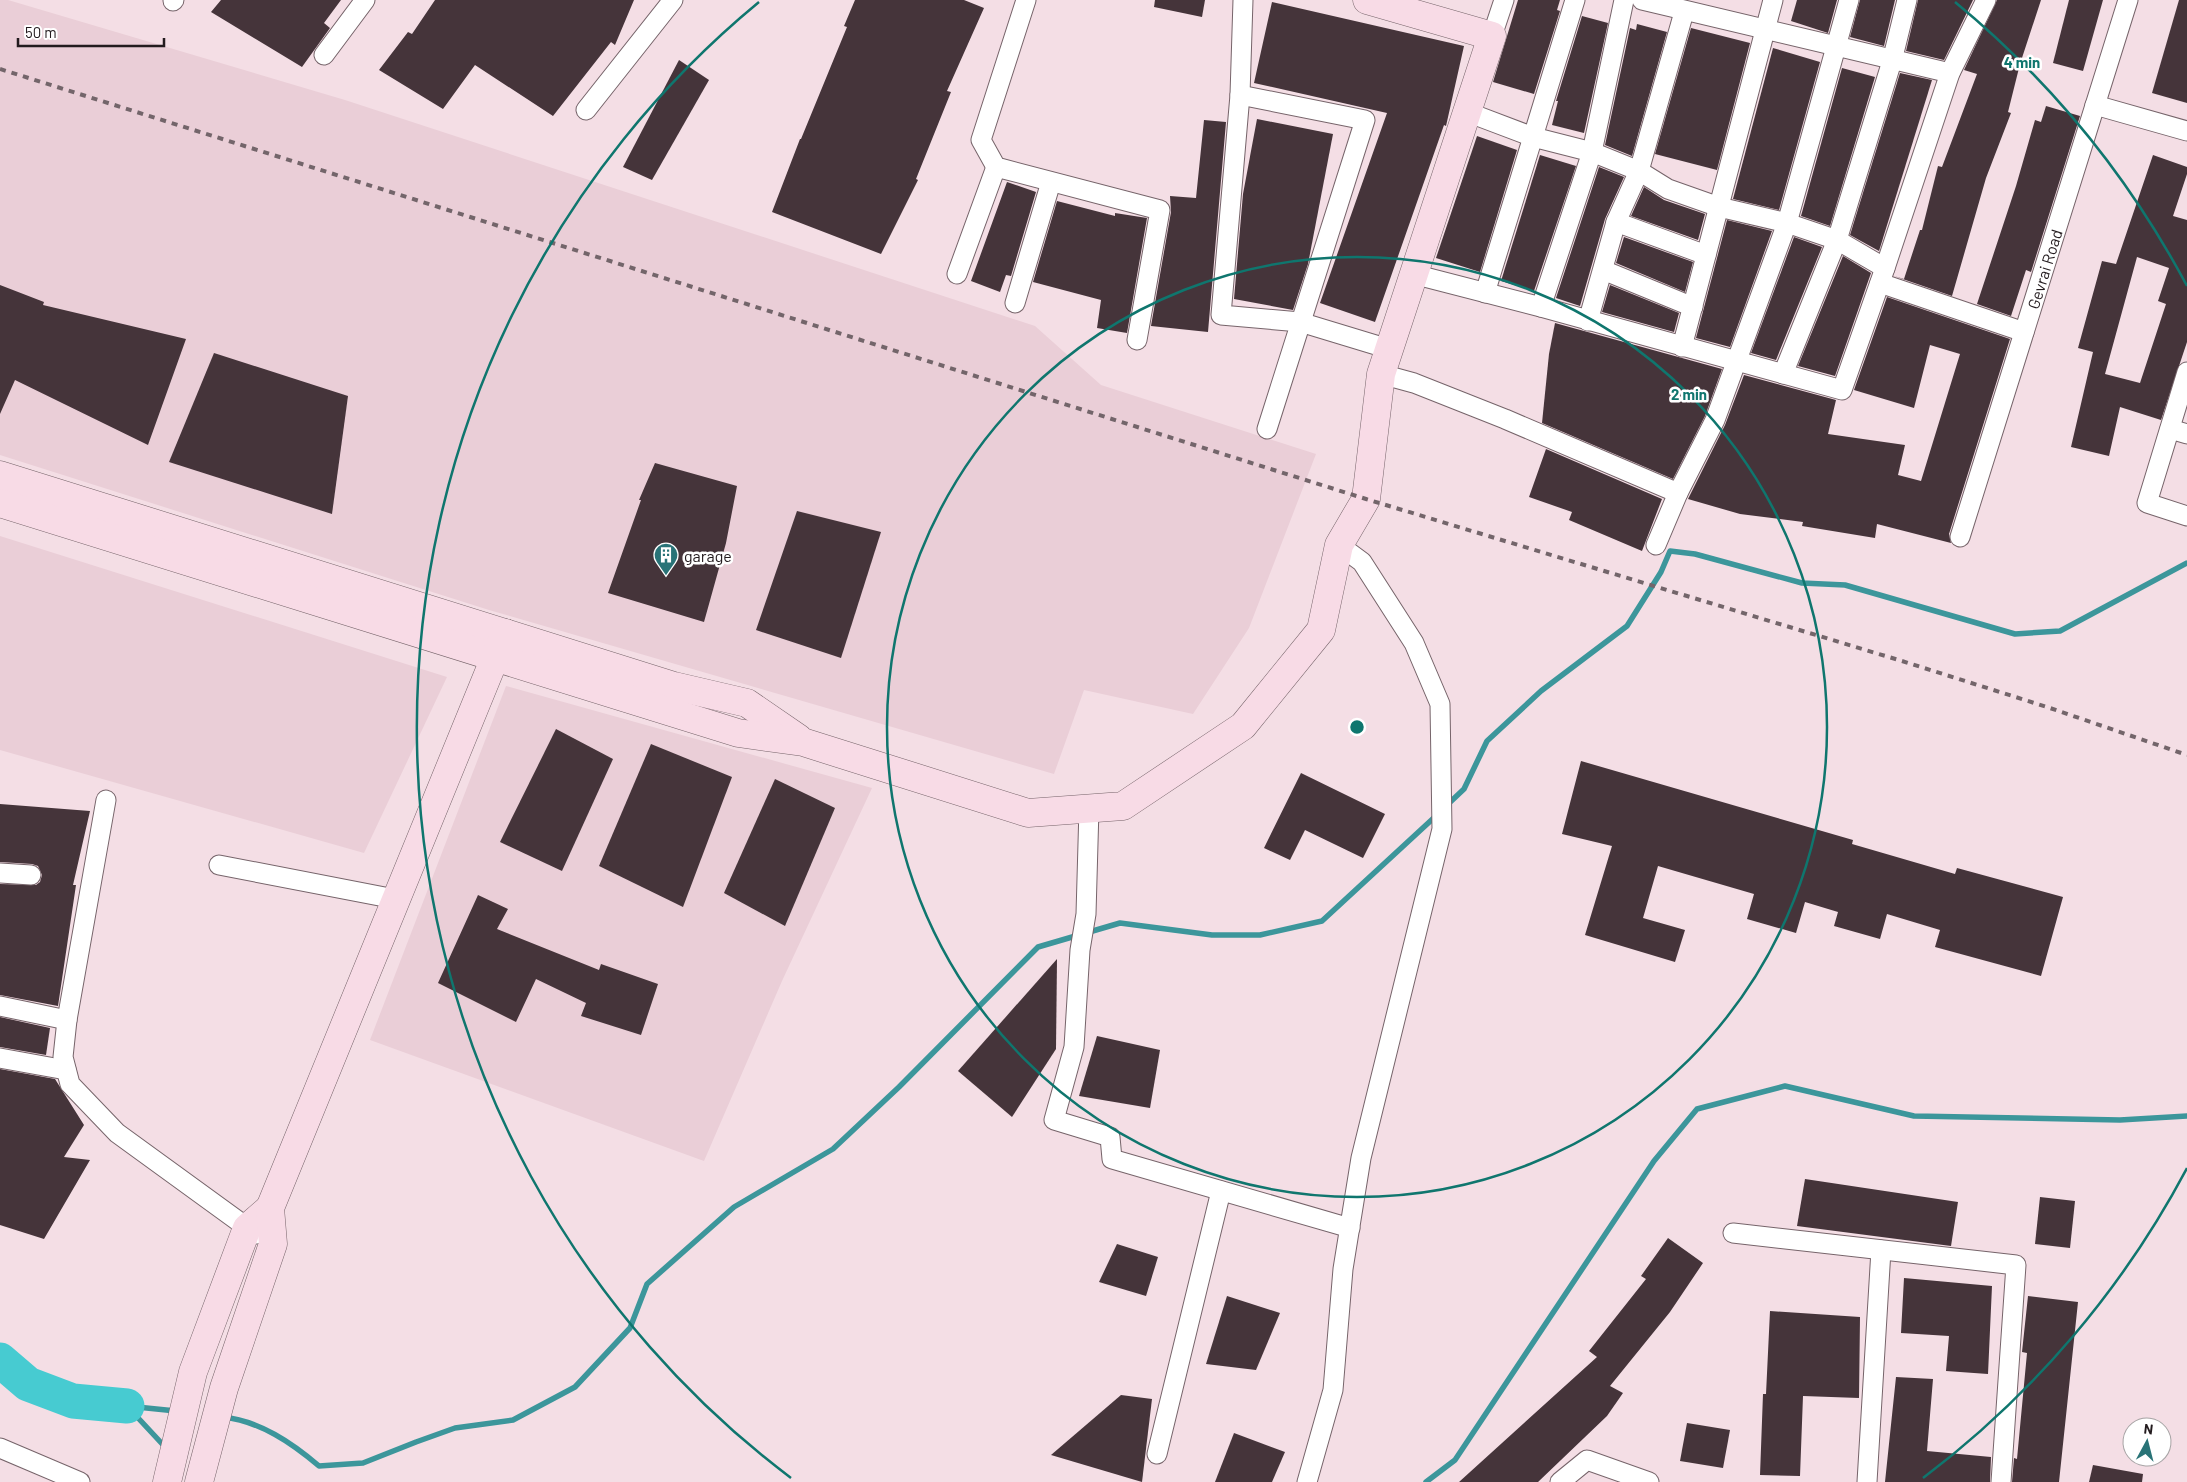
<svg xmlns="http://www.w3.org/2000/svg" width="2187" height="1482" font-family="Barlow,sans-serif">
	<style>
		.built { fill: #eaced7 }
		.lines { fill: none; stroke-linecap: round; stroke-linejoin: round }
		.stream { stroke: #3c969b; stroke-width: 5.5 }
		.river { stroke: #47cbd1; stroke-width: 35 }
		.building { fill: #45343a; fill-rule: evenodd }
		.street-casing { stroke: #76646a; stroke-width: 21 }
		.secondary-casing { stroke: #76646a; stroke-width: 29 }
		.street { stroke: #fff; stroke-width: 19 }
		.secondary { stroke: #f8dbe6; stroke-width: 28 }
		.rail { stroke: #73656a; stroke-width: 4; stroke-dasharray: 6 6; stroke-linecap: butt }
		.ring { fill: none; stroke: #0f766e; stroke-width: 2.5 }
		.labels { text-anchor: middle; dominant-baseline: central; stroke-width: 5; stroke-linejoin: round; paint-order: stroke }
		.street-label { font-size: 16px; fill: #231b1e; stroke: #fff }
		.poi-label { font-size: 16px; fill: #231b1e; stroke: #fff; text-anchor: start }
		.centre { fill: #0f766e; stroke: #fff; stroke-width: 2.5 }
		.ring-label { font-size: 15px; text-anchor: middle; font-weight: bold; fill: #0f766e; stroke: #fff; stroke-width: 5; stroke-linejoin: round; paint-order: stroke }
	</style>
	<rect width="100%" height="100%" fill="#f4dee5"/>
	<g class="built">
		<polygon points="0,0 8,0 345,100 1035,326 1101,385 1316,454 1249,628 1193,714 1084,690 1054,774 489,610 0,455"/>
		<polygon points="0,536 447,677 364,853 0,750"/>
		<polygon points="506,686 872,788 782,981 704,1161 370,1040"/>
	</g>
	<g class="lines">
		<g class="stream">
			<polyline points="1446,806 1464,789 1487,741 1541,691 1627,626 1661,572 1670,551 1695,554 1802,583 1845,585 2015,634 2060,631 2187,563"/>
			<polyline points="127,1406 176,1411"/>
			<polyline points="127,1406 166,1448"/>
			<path d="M 223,1417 C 260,1421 292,1443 319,1466 L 363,1463 L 416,1442 L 455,1428 L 513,1420 L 575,1387 L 630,1328 L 647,1284 L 734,1207 L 833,1149 L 899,1087 L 1038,947 L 1120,923 L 1212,935 L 1260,935 L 1322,921 L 1438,814"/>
			<polyline points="1426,1482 1455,1460 1654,1161 1697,1109 1785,1086 1914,1116 2120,1120 2187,1116"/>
		</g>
		<polyline class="river" points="0,1360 28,1384 73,1401 127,1406"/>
	</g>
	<g class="building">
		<polygon points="221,0 341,0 324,23 330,28 302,67 211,12"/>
		<polygon points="435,0 634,0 615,45 611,42 553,116 475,65 443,109 379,70 408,32 412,34"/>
		<polygon points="855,0 964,0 984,8 947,91 951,92 916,179 918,180 881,254 772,212 800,139 801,139 847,27 844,26"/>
		<polygon points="1155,0 1205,0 1202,17 1154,7"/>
		<polygon points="1518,0 1560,0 1557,10 1560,11 1534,94 1493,82"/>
		<polygon points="1797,0 1837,0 1828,33 1791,21"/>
		<polygon points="1860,0 1895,0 1884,46 1850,37"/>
		<polygon points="1918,0 1973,0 1944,60 1906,51"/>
		<polygon points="1997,0 2041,0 2020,64 2008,112 2011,113 1986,178 1952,296 1894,276 1904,279 1920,230 1922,230 1938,166 1942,167 1977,74 1964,70"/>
		<polygon points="2069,0 2103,0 2083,71 2053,63"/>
		<polygon points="2179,0 2187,0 2187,103 2152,93"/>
		<polygon points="1272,2 1464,46 1446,126 1444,125 1375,322 1320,303 1387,113 1254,83"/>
		<polygon points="1582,16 1608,23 1584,133 1552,125 1558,101 1556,101"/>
		<polygon points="1637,24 1667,32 1632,156 1605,145 1630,28 1636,30"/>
		<polygon points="1691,28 1750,43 1717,170 1655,154"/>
		<polygon points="1773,48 1820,62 1779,210 1733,199"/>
		<polygon points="679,60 709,80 652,180 623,167"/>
		<polygon points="1842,68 1875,77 1830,226 1801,216"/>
		<polygon points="1900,73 1932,80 1879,251 1850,235"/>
		<polygon points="2046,106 2080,116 2031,272 2026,270 2011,316 1977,304 2016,186 2035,120 2041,122"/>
		<polygon points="1257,119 1333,134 1308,264 1293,310 1234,299 1243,194"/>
		<polygon points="1204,120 1226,122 1208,332 1151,326 1171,212 1170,196 1196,198"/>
		<polygon points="1477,136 1517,150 1480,272 1436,258"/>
		<polygon points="1540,155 1576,166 1534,291 1501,281"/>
		<path d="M 2153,155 L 2187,167 L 2187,174 L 2173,216 L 2187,220 L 2187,342 L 2161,420 L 2120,407 L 2109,456 L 2071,447 L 2093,352 L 2078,348 L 2102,261 L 2116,264 ZM 2137,257 L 2169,268 L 2158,301 L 2166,304 L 2140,383 L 2105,374 Z"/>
		<polygon points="1599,167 1624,177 1605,219 1580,306 1556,298"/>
		<polygon points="1007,182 1036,192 1011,276 1006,275 1000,292 971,281"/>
		<polygon points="1644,187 1664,200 1705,214 1698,240 1631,216"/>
		<polygon points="1057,201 1115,216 1115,213 1147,218 1127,333 1097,328 1101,300 1033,282"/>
		<polygon points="1727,220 1772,231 1730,347 1696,338"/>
		<polygon points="1624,237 1693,262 1685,292 1616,263"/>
		<polygon points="1794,237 1822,247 1776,360 1751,353"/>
		<polygon points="1843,256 1871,273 1835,376 1798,366"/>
		<polygon points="0,285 44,302 43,305 186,339 148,445 15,380 0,414"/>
		<polygon points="1610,285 1679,313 1674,332 1602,312"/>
		<polygon points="1887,297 2010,339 1949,534 1951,543 1877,524 1875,538 1802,526 1803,522 1740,514 1688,499 1725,425 1744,375 1836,400 1828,434 1905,445 1898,475 1921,481 1960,354 1930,345 1914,408 1854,390"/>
		<polygon points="1555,323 1722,369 1705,416 1673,479 1542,423 1549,354"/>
		<polygon points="214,353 348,396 332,514 169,462"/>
		<polygon points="1546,449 1662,499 1642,551 1569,520 1572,512 1529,497"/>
		<polygon points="655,463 737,486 726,543 704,622 608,593 641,500 639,500"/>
		<polygon points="797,511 881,532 841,658 756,630"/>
		<polygon points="556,729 613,759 562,871 500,842"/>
		<polygon points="651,744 732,777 683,907 599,866"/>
		<polygon points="1581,761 1853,840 1852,844 1955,874 1957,868 2063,897 2041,976 1935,947 1940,930 1887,914 1880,939 1834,926 1838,912 1805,902 1796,933 1747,919 1754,894 1658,866 1643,918 1685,930 1675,962 1585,935 1612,846 1562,834"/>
		<polygon points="1301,773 1385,814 1363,858 1305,830 1290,860 1264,848"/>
		<polygon points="775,779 835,808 785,926 724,893"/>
		<polygon points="0,804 90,811 73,885 76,885 58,1006 0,995 0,884 36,885 40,882 42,875 38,866 32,864 0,862"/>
		<polygon points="478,895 508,909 497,929 599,970 601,964 658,984 641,1035 581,1016 586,1003 536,979 516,1022 438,983"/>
		<polygon points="1057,959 1056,1049 1012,1117 958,1071"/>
		<polygon points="0,1017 50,1028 46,1055 0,1047"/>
		<polygon points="1097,1036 1160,1050 1150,1108 1079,1096"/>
		<polygon points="0,1069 55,1079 84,1125 64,1157 90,1160 44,1239 0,1225"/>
		<polygon points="1805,1179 1958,1202 1951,1246 1797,1226"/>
		<polygon points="2040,1197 2075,1201 2070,1248 2035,1244"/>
		<polygon points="1668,1238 1703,1263 1670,1312 1610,1386 1623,1393 1607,1416 1538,1482 1459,1482 1597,1357 1589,1351 1646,1279 1641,1276"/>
		<polygon points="1117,1244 1158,1257 1146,1296 1099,1282"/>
		<polygon points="1904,1278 1992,1286 1988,1374 1946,1371 1949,1336 1901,1333"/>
		<polygon points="1227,1296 1280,1313 1256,1370 1206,1364"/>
		<polygon points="2028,1296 2078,1302 2059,1482 2012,1482 2014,1458 2017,1459 2027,1353 2022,1352"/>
		<polygon points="1770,1311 1860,1317 1859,1398 1803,1396 1800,1476 1760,1475 1763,1394 1766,1394"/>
		<polygon points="1896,1377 1933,1379 1927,1451 1991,1457 1990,1482 1885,1482"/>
		<polygon points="1121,1395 1152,1399 1142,1482 1051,1455"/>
		<polygon points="1687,1423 1730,1430 1723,1468 1680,1461"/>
		<polygon points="1234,1433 1285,1452 1272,1482 1215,1482"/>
		<polygon points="2093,1465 2143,1474 2142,1482 2089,1482"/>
	</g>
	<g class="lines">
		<defs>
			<g id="street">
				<polyline points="1026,0 981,140 996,167 1160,210 1137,340"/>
				<polyline points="1243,0 1240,95 1221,315 1300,322 1389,349"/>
				<polyline points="1642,0 1950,73"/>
				<polyline points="173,1 174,0"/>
				<polyline points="1492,36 1504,0"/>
				<polyline points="324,55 365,0"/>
				<polyline points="1240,95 1365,120 1267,429"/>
				<polyline points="2095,105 2187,131"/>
				<polyline points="586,110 673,0"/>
				<polyline points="1467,112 1533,137 1592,152 1639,171 1668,189 1719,207 1787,223 1837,240 1885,268"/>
				<polyline points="1616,222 1706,255"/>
				<polyline points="1603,270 1693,307"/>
				<polyline points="957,274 996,167"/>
				<polyline points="1413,274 1541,307 1842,390 1885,268 1950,73 1986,0"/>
				<polyline points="1880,283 2024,332"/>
				<polyline points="1485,293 1575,0"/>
				<polyline points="1015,303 1051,182"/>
				<polyline points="1541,307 1592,152 1624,0"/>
				<polyline points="1588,321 1616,222 1639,171 1684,12"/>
				<polyline points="1682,347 1773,0"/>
				<polyline points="2187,372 2147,503 2187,516"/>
				<polyline points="1381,374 1414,383 1505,419 1678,493 1715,420 1787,223 1849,0"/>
				<polyline points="1783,374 1837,240 1892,61 1907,0"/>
				<polyline points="2170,429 2187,434"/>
				<path id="s1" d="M 1960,537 L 2128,0"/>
				<polyline points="1656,545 1678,493"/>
				<polyline points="106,800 67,1020 63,1057 70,1084 117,1133 256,1234"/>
				<polyline points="1089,808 1086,914 1080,950 1074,1047 1054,1120 1110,1137 1112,1159 1350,1228"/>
				<polyline points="219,865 395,899"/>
				<polyline points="0,873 31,875"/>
				<polyline points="0,1006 67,1020"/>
				<polyline points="0,1058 66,1070"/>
				<polyline points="1733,1233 2016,1265 2001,1482"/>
				<polyline points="0,1448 80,1482"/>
				<polyline points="1157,1454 1221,1191"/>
				<polyline points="1307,1482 1333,1390 1343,1269 1361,1158 1442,829 1440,704 1414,643 1362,562 1339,545"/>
				<polyline points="1560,1482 1587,1460 1649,1482"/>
				<polyline points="1867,1482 1881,1250"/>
			</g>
			<g id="secondary">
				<polyline points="0,475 674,686 747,703 798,738"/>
				<polyline points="0,503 738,733 803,742 1028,813 1123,806 1243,726 1321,630 1339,545 1366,499 1381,374 1492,36 1367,0"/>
				<polyline points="167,1482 193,1372 247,1228 270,1208"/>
				<polyline points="199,1482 224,1388 273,1244 270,1208 505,633"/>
			</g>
		</defs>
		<use href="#street" class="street-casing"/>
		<use href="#secondary" class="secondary-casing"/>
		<use href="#street" class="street"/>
		<use href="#secondary" class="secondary"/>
		<polyline class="rail" points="0,69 1366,499 1902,661 2047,707 2187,755"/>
	</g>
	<g class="ring">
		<circle cx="1357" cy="727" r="470"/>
		<path d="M2187 1168A940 940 0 0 1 1923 1478M791 1478A940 940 0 0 1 759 2M1955 2A940 940 0 0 1 2187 286"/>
	</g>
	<defs>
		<symbol id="building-pin" viewBox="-11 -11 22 30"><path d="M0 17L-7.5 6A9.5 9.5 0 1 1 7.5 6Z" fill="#297377" stroke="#fff"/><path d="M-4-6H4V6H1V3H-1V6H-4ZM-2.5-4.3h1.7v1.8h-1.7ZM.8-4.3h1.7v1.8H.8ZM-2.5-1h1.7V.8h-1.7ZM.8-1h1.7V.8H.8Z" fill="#fff"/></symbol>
	</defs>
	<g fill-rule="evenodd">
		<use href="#building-pin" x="652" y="541" width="28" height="38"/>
	</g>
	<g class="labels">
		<g class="street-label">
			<text stroke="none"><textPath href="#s1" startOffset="281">Gevrai Road</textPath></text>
		</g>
		<g class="poi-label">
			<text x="684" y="555">garage</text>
		</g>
	</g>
	<circle cx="1357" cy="727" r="8" class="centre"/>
	<g class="ring-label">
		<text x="2022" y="68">4 min</text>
		<text x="1689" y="400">2 min</text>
	</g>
	<g transform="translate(2147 1442) rotate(7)"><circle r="24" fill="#ffffff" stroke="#a7a4a5"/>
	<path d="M0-4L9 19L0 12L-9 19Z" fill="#297377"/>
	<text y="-8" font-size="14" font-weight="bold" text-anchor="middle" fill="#231b1e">N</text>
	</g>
	<path d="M18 38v8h146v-8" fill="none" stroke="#231b1e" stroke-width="2.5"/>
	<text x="25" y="38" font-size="15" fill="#231b1e" stroke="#ffffff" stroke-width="4" paint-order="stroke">50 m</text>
</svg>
